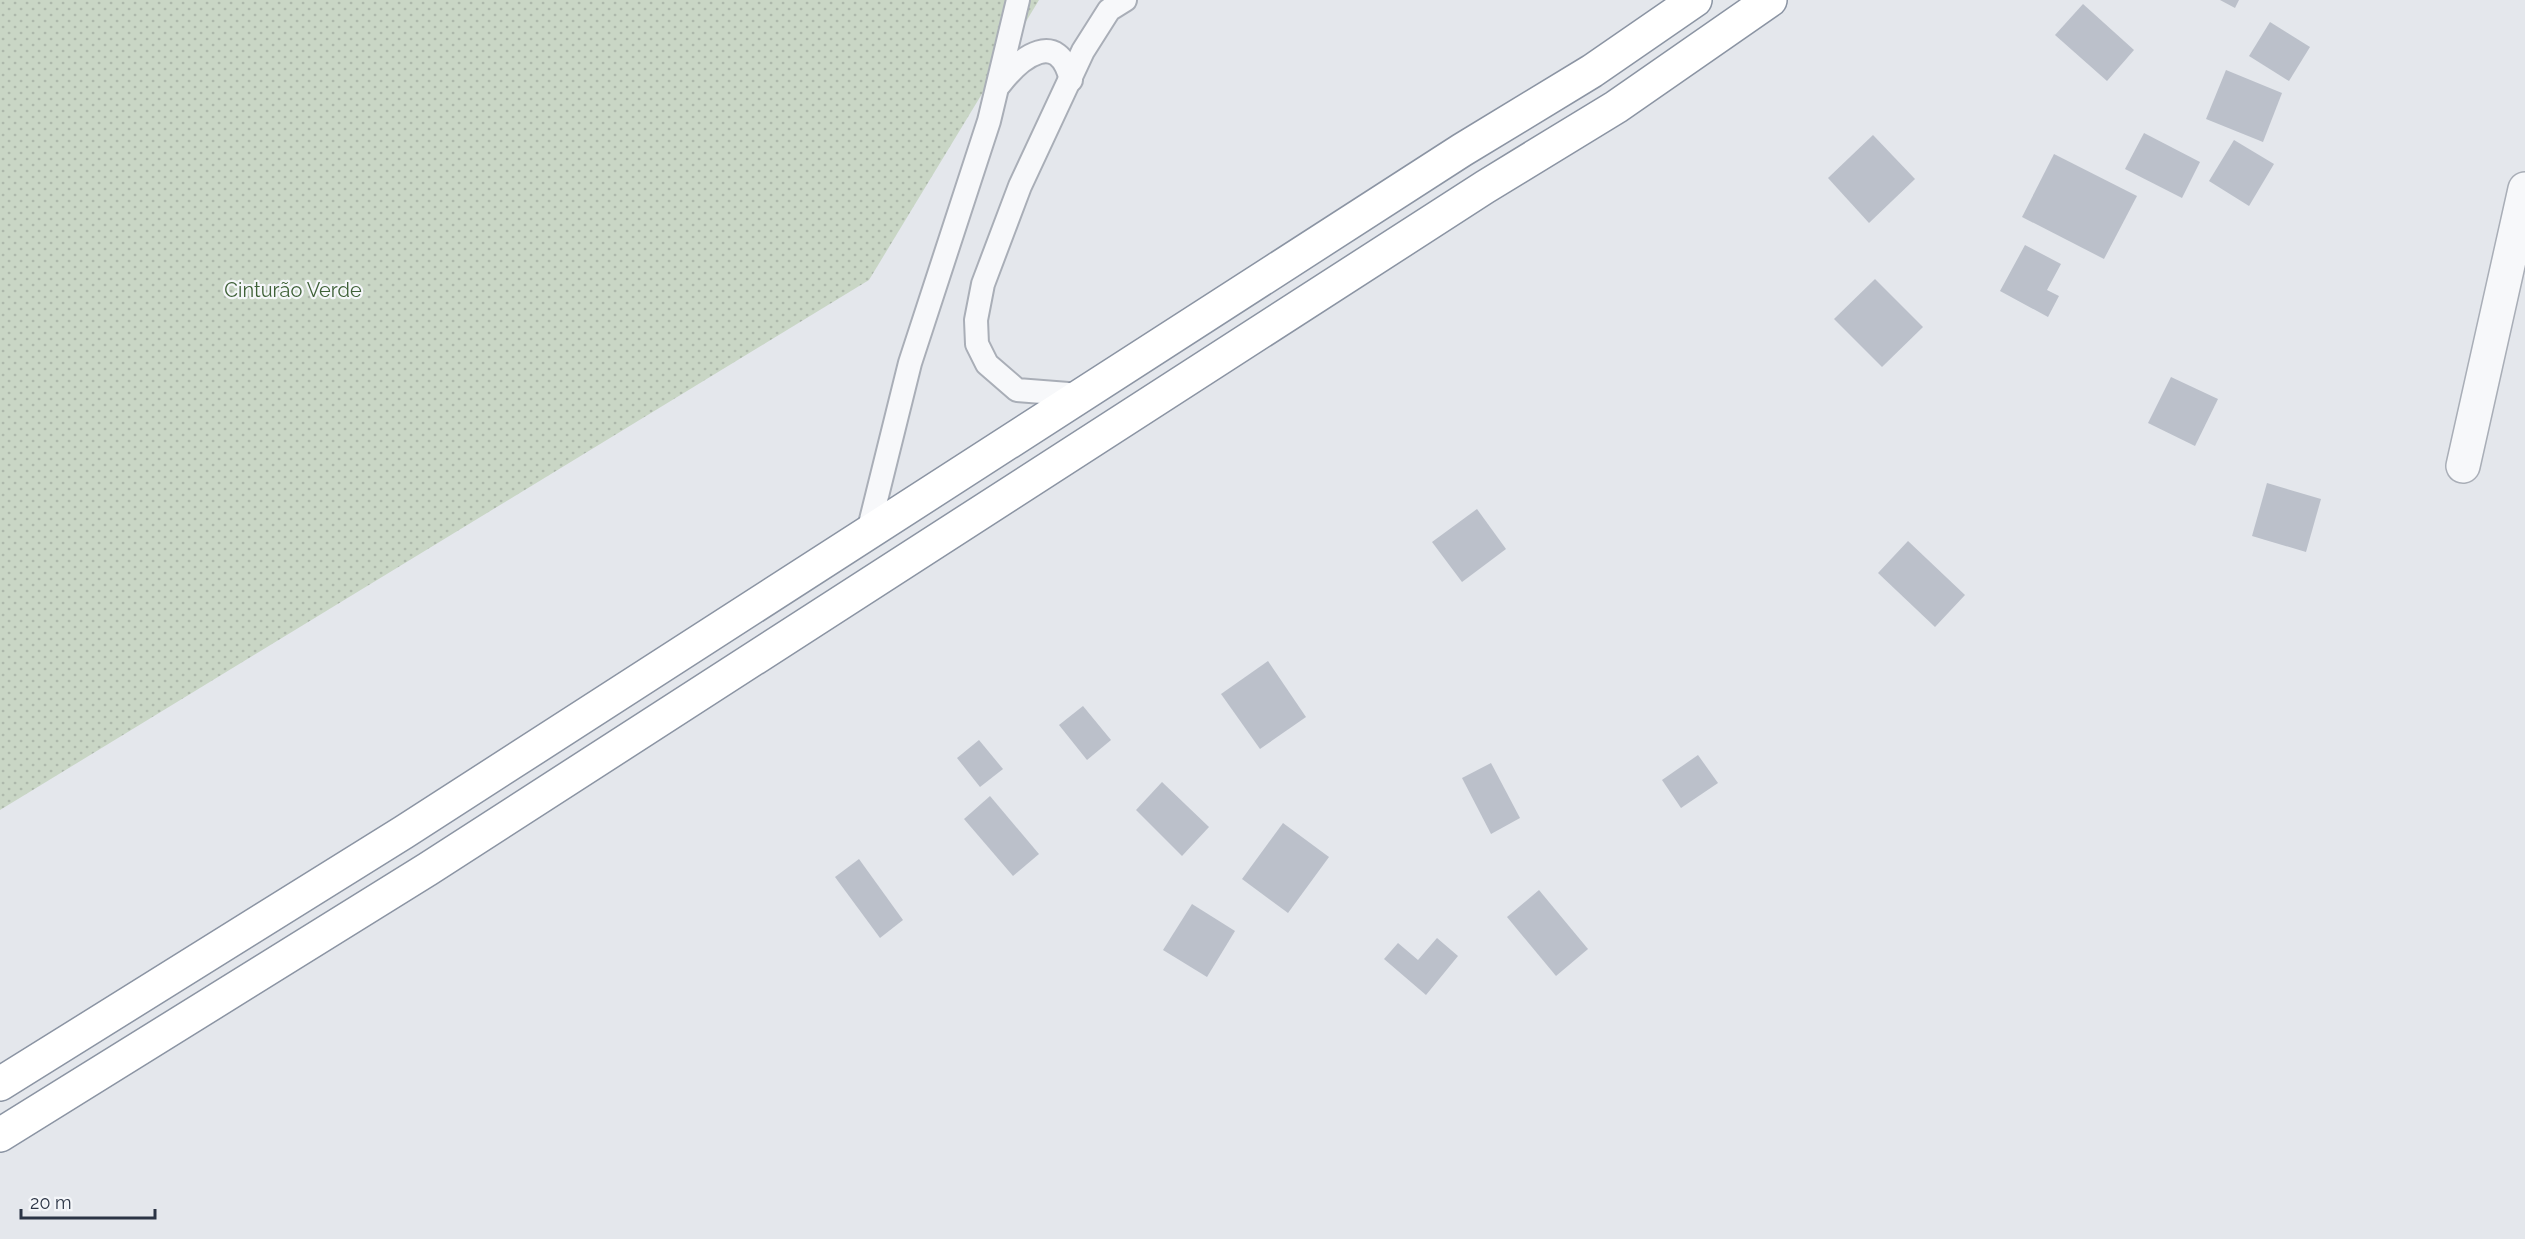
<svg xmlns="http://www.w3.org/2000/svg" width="2525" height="1239" font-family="Raleway,sans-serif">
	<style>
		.park { fill: url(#park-dots) }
		.building { fill: #bbc0ca }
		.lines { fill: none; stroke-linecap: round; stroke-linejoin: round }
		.lane-casing { stroke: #a9aeb7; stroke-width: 26 }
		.street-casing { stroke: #a9aeb7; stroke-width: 36 }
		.highway-casing { stroke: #8b94a3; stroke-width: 36 }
		.lane { stroke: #f7f8fa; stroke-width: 22 }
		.street { stroke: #f7f8fa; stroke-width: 33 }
		.highway { stroke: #fff; stroke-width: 33 }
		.labels { text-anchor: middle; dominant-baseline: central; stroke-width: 4.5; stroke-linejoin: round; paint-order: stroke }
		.park-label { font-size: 20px; fill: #3f6138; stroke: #f4f6f9 }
	</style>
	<defs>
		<pattern id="park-dots" width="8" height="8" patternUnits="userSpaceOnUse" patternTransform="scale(1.5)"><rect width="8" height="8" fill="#c9d6c5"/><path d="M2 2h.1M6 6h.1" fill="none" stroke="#adb8ab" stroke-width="1.8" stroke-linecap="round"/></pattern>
	</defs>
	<rect width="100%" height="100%" fill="#e4e7ec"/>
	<polygon class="park" points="0,0 1039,0 869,280 0,810"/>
	<g class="building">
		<polygon points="2220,0 2239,0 2235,8"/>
		<polygon points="2083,4 2134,50 2107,81 2055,35"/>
		<polygon points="2270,22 2310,47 2289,81 2249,56"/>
		<polygon points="2226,70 2282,93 2263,142 2206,119"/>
		<polygon points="2144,133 2200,162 2182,198 2125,169"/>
		<polygon points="1873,135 1915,179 1869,223 1828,178"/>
		<polygon points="2234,140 2274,164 2249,206 2209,181"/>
		<polygon points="2054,154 2137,196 2104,259 2022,217"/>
		<polygon points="2025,245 2061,264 2047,290 2059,296 2048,317 2000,291"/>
		<polygon points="1875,279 1923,327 1882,367 1834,319"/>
		<polygon points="2171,377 2218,399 2195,446 2148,423"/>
		<polygon points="2267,483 2321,499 2306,552 2252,536"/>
		<polygon points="1477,509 1506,549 1462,582 1432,542"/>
		<polygon points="1908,541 1965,595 1935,627 1878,573"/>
		<polygon points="1268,661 1306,717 1260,749 1221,694"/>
		<polygon points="1083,706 1111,740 1087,760 1059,725"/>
		<polygon points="979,740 1003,769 980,787 957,758"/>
		<polygon points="1698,755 1718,783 1681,808 1662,780"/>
		<polygon points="1491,763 1520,818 1491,834 1462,778"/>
		<polygon points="1162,782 1209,827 1182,856 1136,810"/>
		<polygon points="990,796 1039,854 1013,876 964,819"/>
		<polygon points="1283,823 1329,857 1288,913 1242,879"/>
		<polygon points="859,859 903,920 880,938 835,877"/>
		<polygon points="1539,890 1588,949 1556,976 1507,917"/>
		<polygon points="1192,904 1235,931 1207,977 1163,950"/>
		<polygon points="1437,938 1458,956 1426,995 1384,959 1398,943 1418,960"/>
	</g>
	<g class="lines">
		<defs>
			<g id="lane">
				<path d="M 1000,84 C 1021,57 1058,28 1071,80"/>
				<polyline points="1081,395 1017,390 987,364 977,344 976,320 983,284 1020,186 1083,51 1109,10 1125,0"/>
				<polyline points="868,532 910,363 989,121 1018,0"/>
			</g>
			<polyline id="street" points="2463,466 2525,189"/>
			<g id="highway">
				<polyline points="0,1084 404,832 1462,150 1592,71 1695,0"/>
				<polyline points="0,1135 428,869 1485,187 1616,107 1770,0"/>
			</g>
		</defs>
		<use href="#lane" class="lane-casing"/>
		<use href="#street" class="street-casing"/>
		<use href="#highway" class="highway-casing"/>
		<use href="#lane" class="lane"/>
		<use href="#street" class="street"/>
		<use href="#highway" class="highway"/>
	</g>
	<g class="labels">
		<g class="park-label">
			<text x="293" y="290">Cinturão Verde</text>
		</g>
	</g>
	<path d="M21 1209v9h134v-9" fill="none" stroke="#2b3445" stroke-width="3"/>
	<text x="30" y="1209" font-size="18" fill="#2b3445" stroke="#f4f6f9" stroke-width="4.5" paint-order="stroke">20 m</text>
</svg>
